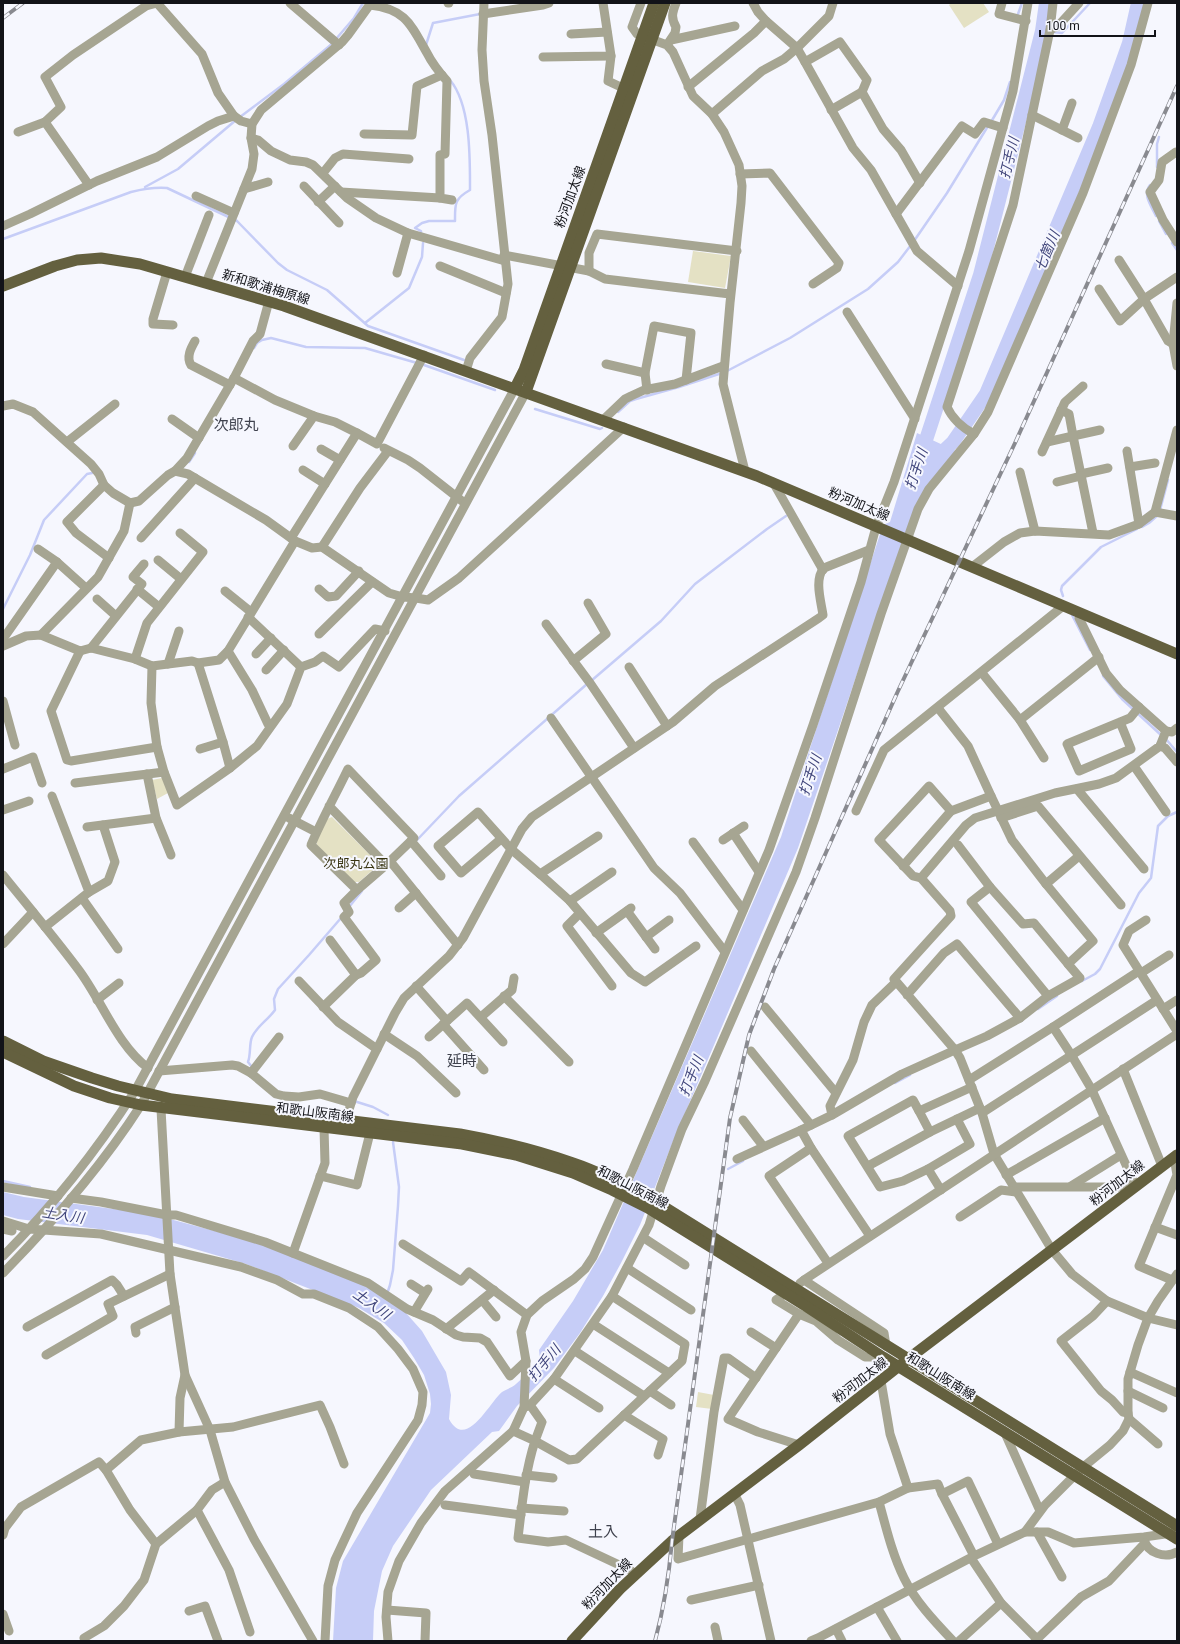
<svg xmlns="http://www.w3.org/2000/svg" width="1180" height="1644" font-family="Roboto,'Noto Sans JP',sans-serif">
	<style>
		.green { fill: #e4e1c4 }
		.water { fill: #c6cdf7 }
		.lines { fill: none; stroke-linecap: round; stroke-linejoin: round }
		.stream { stroke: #c6cdf7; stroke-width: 2.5 }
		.river { stroke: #c6cdf7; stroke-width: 14 }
		.minor { stroke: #a6a592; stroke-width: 9 }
		.major { stroke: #64603f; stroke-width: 11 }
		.rail-casing { stroke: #898a90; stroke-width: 4 }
		.rail { stroke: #f6f7fe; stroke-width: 2.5; stroke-dasharray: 8; stroke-linecap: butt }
		.labels { text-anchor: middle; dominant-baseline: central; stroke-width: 4; stroke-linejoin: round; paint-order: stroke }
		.street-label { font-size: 13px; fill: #121318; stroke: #f6f7fe }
		.park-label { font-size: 13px; fill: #383411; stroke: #f6f7fe }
		.water-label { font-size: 14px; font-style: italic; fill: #40457b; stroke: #f6f7fe }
		.quarter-label { font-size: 15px; fill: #3f424e; stroke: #f6f7fe }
	</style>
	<rect width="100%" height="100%" fill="#f6f7fe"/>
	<g class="green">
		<polygon points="951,3 983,3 989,12 964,28 949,5"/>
		<polygon points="693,251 731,256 725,288 688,282"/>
		<polygon points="162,778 168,793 157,799 152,780"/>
		<polygon points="332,817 375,860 375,868 359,882 353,882 317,845 316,841 327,819"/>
		<polygon points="698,1392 714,1395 712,1409 696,1407"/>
	</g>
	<path class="water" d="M 917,433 L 956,451 L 923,492 L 895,562 L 798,848 L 674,1139 L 640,1225 L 621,1263 L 603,1296 L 580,1333 L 554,1368 L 517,1406 L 499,1431 L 492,1432 L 431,1490 L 393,1546 L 382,1571 L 374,1611 L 373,1641 L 333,1641 L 336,1588 L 343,1561 L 430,1413 L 431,1404 L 430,1394 L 424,1375 L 414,1358 L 402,1340 L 384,1323 L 359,1308 L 246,1264 L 147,1235 L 18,1219 L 3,1215 L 3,1192 L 24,1197 L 151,1214 L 260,1243 L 349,1277 L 383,1296 L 406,1313 L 422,1331 L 446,1372 L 451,1395 L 449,1419 C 466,1451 489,1403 502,1392 C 506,1389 512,1388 516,1384 C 524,1377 532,1368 540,1360 L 539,1350 L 573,1301 L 603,1250 L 781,837 L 883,525 L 890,522 Z"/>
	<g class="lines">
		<g class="stream">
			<polyline points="1018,14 1022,3"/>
			<polyline points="1042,31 1048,31"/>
			<polyline points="1053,32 1062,33 1090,3"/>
			<polyline points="336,39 354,18 363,3"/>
			<polyline points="426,45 433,23 480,14"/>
			<polyline points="240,117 284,84 333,43"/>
			<polyline points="991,122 1004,100 1010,82"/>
			<polyline points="1157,167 1157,144 1159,137"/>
			<path d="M 1150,185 C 1142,195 1152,207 1156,216"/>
			<polyline points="145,187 178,169 236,120"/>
			<polyline points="1159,221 1166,234"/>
			<path d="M 421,233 L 421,231 L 415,228 L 422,223 L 429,221 L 455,221 C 455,204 454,199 470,190 C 470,159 471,105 450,80"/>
			<path d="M 3,239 L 131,192 C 143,189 154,187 167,188 L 237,221 L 278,263 L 287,270 L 327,290 L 368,326 L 464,360"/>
			<polyline points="914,241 947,193 988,126"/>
			<polyline points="1172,243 1177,250"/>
			<polyline points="365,323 409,288 422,257 423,243"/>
			<polyline points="254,348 257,343 262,340 271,338 306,347 365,348 417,363"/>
			<polyline points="424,365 495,390"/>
			<polyline points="727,371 790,338 868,289 898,262 911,245"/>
			<polyline points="535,409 600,429 602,428"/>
			<polyline points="618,412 630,401 636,399 679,387 722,373"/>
			<polyline points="189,462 195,453"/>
			<polyline points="1160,510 1168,480"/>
			<polyline points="1142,527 1149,523 1158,515"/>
			<polyline points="1063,596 1061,590 1062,586 1101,547 1137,529"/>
			<polyline points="3,609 30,555 44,520 87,474 92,473"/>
			<polyline points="1072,615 1090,650"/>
			<polyline points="1103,676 1122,699 1161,735"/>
			<polyline points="591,681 661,621 695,584 767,529 786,516"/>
			<polyline points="1165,738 1177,752"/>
			<polyline points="417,840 459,796 587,684"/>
			<polyline points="349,907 362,891"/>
			<polyline points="1082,981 1095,974 1100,969 1139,893 1151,878 1158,826 1168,816 1177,812"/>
			<polyline points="1038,1009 1057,996"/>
			<path d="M 252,1067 L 248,1062 C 251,1054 249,1044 252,1037 C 257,1026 268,1020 275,1010 L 274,999 L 278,989 L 309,955 L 341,918"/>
			<polyline points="895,1083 910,1075"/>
			<polyline points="354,1101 373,1107 388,1115"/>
			<polyline points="728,1169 743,1161"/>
			<polyline points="3,1181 30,1187"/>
			<polyline points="387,1294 390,1285 393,1270 398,1206 399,1187 393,1142"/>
		</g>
		<g class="river">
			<polyline points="921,455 980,275 1042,31 1046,3"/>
			<polyline points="934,460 953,442 986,394 1099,127 1129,43 1138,3"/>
		</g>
		<g class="minor">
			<polyline points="157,3 202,54 218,93 234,116"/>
			<polyline points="290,3 339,45"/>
			<polyline points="448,3 449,3"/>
			<polyline points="641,3 632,27 637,34 667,45 673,52 693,96 712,114 724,132 739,165 742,186 741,203 730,303 723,384 745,471"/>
			<polyline points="1002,3 999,14 1026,21"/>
			<path d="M 370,5 C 406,9 411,25 427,53 C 432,63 439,72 447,81 L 445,154 L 440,155 L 440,198 L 452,200"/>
			<polyline points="483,14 543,5 549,3"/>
			<polyline points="766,21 797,48 805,62 840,42 867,80 862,92"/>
			<polyline points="1050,30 1058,26 1079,3"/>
			<polyline points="571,34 607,32"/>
			<polyline points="671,40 735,26"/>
			<path d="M 669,42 L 675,33 L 676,27 C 671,18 672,13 676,3"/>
			<polyline points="611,56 608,81 623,88"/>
			<polyline points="543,57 611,56 603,3"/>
			<polyline points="805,62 853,148 871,170 917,251 958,286"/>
			<polyline points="688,87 754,33 766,21 758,12 753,3"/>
			<polyline points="831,110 862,92 883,129 901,150 920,183"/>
			<polyline points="712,114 762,71 784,59 797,48 829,16 833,3"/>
			<polyline points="1032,115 1078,138"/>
			<polyline points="1062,130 1072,103"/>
			<polyline points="18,132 45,122"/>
			<polyline points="364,134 412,135 417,86 442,75"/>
			<polyline points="251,138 258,140 271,151 290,160 306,162 313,165 347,198 376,218 408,233 505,261"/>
			<polyline points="1176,152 1162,162 1159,180 1150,192 1163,220 1177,242"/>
			<polyline points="323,173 335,158 343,154 409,159"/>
			<polyline points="740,174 770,173 839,263 837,268 813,284"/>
			<polyline points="89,185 45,122 61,107 45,77 73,55 146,6 157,3"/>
			<polyline points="304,186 339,223"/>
			<polyline points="244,189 268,182"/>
			<polyline points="341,192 440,198"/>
			<polyline points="196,196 234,213"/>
			<polyline points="318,202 335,186"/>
			<polyline points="896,214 962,126 975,134 984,122 1003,128"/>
			<polyline points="3,226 30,214 97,181 157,157 208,126 218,121 234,116 241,121 252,124"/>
			<polyline points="504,255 589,271 605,279 730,294"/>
			<polyline points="1119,260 1144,299 1177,277"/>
			<polyline points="440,266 506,293"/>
			<polyline points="589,271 589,253 597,234 737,251"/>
			<polyline points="167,272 153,319 153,324 173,325"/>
			<polyline points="397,273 408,233"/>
			<polyline points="185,277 209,215"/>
			<polyline points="206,283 252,169 254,154 251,138 252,124 261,110 342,42 348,35 371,3"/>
			<polyline points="1099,289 1120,321 1144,299 1168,341 1173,344"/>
			<polyline points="1177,303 1173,344 1177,366"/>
			<polyline points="847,312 915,419"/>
			<path d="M 195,341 C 191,348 186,357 191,365 L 230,385"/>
			<polyline points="606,364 645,373"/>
			<polyline points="466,371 470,358 502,317 508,284 492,135 484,81 482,50 484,3"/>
			<polyline points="234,378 275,400 314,416 335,422 357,433"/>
			<polyline points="647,390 645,373 654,326 691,333 686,380"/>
			<polyline points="3,406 13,404 33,412 91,464 99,474 104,485 113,493 130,503 139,501 168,475 175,471 187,458 234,378 253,341 260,334 269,301"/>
			<polyline points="1061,410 1069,414 1073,436 1100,430"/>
			<polyline points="172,419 199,438"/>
			<polyline points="603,420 625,399 631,396 644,390 675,384 723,366"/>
			<polyline points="974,434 988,412 1083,193 1131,65 1148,3"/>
			<polyline points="67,442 115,404"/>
			<polyline points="1047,442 1073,436 1093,533"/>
			<polyline points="293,446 314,416"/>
			<polyline points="384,448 408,460 420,468 462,501"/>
			<polyline points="321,449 340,460"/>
			<polyline points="1127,451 1139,524"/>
			<polyline points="1042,452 1065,402 1083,386"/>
			<polyline points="1130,467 1155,463"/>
			<polyline points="303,470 325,484"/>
			<polyline points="175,471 188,474 266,520 295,541 312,548 322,547 389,593 403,597 416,598 428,600 459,578 624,427"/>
			<polyline points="1020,472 1035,531"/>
			<polyline points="1081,474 1108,468"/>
			<polyline points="773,482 823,570"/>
			<polyline points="1057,482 1081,476"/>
			<polyline points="104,485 67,522 76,533 109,558"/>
			<polyline points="1155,512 1177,430"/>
			<polyline points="141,538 195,478"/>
			<polyline points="291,538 357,433 377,444 424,355"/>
			<polyline points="322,547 360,488 388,451"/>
			<polyline points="38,549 57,562"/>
			<polyline points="158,560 181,579"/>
			<polyline points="972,567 1004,542 1020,533 1035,531 1109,535 1139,524 1155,512 1177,516"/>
			<polyline points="137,589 159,607"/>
			<polyline points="319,589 328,597 336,596 359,571"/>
			<polyline points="225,591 251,612"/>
			<polyline points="97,599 116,616"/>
			<polyline points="1080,614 1079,618 1106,673 1120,690 1166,731 1172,732 1177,728"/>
			<polyline points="248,617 301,667"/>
			<polyline points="546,624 590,683 634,748"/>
			<polyline points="319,634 372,582"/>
			<polyline points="41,635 98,577 124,531 130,503"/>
			<polyline points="3,639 57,562 86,588"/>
			<polyline points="3,646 26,636 41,635 80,651 91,648 135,659 152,666 192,661 198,663 219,660 228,651 295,541"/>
			<polyline points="91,648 142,584 133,577 144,564"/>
			<polyline points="80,651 51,711 67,760 71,761 157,747 151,703 152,666"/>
			<polyline points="228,651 252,690 268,724"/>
			<polyline points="256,654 271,638"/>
			<polyline points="135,659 147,623 203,552 180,533"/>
			<polyline points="573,661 606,634 588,603"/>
			<polyline points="198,663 223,742 200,749"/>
			<polyline points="168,664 179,631"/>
			<polyline points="629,667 667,726"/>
			<polyline points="266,670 284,650"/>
			<polyline points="982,673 1020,720"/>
			<polyline points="3,701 15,745"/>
			<polyline points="551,718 654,868 680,893 725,952"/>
			<polyline points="1120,722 1131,749 1079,771 1067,744 1130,718 1139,707"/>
			<polyline points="223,742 230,768 257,746 287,704 301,667 315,662 323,656 339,667 375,629 385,631"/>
			<polyline points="1160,746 1165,748 1177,762"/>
			<polyline points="157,747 164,772 177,805 230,768"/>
			<polyline points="1044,758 1020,720 1099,657"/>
			<polyline points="1134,766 1166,812"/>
			<polyline points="3,769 33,757 42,783"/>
			<polyline points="147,774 156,818 171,855"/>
			<polyline points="75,783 164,772"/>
			<polyline points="1077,789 1144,869"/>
			<polyline points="991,796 1012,840 1046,884 1079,856"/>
			<path d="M 329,806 L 386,865 L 357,890 L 311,845 C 322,819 336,794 348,769 L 414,838 L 386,865"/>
			<polyline points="3,810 29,801"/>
			<polyline points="856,811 884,750 1062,607"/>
			<polyline points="289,818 316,832"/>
			<polyline points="1001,818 1038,806 1121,905"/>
			<polyline points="87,827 156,818"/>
			<polyline points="733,833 759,872"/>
			<polyline points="501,839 461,873 438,846 478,812 511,849 540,874 598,836"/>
			<polyline points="723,840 744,826"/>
			<polyline points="411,841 441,876"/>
			<polyline points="693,842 743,910"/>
			<polyline points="958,845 990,887 971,902 1048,996"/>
			<polyline points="390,861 458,945"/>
			<polyline points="903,866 951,811 991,796 968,746 938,708"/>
			<polyline points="540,874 570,901 612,872"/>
			<path d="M 3,875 C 28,906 54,937 78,969 C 101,999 117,1045 148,1068"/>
			<polyline points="921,878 913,876 879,840 929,786 951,811"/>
			<polyline points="990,887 1023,924 1034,923 1068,964 1093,941 1046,884"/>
			<polyline points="89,892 108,881 115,862 103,825"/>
			<polyline points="82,898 118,949"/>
			<polyline points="570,901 631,973 645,982 696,946"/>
			<polyline points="399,908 416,893"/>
			<polyline points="627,911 655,949"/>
			<polyline points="580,913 567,926 612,986"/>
			<polyline points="1146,920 1129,931 1123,945 1177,1031"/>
			<polyline points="45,927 89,892 52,796"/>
			<polyline points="596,933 631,908"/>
			<polyline points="646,937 669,920"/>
			<polyline points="330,940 356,975 361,973 376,960 344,917 349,912 344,903 357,890"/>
			<polyline points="3,944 33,912"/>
			<polyline points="1141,973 1169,955"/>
			<polyline points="299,981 338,1022 377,1049"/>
			<polyline points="416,986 447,1021"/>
			<polyline points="907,995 944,953 957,944 1020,1018 987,1036 955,1050 894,979 951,916 950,911 921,878 966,825 975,818 1055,793 1099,784 1116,778 1160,746 1166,731"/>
			<polyline points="504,996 569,1062"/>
			<polyline points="97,1000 119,983"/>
			<polyline points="323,1007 356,975"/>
			<polyline points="765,1007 836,1093"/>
			<polyline points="1163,1009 1177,1000"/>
			<polyline points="481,1017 512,990 514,978"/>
			<polyline points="1020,1018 1048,996 1080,978 1068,964"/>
			<polyline points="443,1024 484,1070"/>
			<polyline points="384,1034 417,1056 456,1093"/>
			<polyline points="279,1037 251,1073 276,1094 284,1096 299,1097 320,1094 351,1103"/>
			<polyline points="429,1037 467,1003 503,1042"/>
			<polyline points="751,1051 811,1125"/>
			<polyline points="1123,1069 1162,1166"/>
			<polyline points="159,1071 232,1065 238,1066 251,1073"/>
			<polyline points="969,1080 1053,1027 1139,971"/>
			<polyline points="161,1109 170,1274 185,1375 210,1430 225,1482 254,1539 313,1641"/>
			<polyline points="919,1111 930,1132 980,1108"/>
			<polyline points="982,1113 1157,1000"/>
			<polyline points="832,1115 902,1074 955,1050 960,1058 982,1113 994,1154 1052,1250 1072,1274 1107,1301 1148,1318 1177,1325"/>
			<polyline points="743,1120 763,1146"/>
			<path d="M 346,1126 L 348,1113 L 353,1097 L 395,1013 L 404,998 L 449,956 L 463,938 L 522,829 L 532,817 L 673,722 L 715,686 L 819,618 L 823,615 C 821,601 814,579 824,568 L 869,550"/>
			<polyline points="811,1148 801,1130 832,1115 830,1106 853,1060 864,1022 872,1005 896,982"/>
			<polyline points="737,1159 801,1130"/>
			<polyline points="868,1166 930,1132"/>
			<polyline points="928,1169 903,1181 880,1187 848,1136 913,1100 919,1111 972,1087"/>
			<polyline points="1006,1175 1105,1118"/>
			<polyline points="320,1176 357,1185 370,1133"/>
			<polyline points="1071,1186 1121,1155"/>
			<polyline points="3,1187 58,1196"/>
			<polyline points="1013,1187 1136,1187 1092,1090 1072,1056 1053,1027"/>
			<polyline points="941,1190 928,1169 970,1144 957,1119"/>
			<polyline points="71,1198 101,1202 167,1215 176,1215 265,1242 368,1283 407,1309 433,1320 456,1335 463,1337 480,1338 487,1342 510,1376 526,1361"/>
			<polyline points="960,1217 1001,1190 1016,1192"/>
			<polyline points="3,1221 29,1229 101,1234 241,1267 277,1280 303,1294 314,1294 349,1308 378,1327 398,1349 413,1369 423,1392 422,1405 418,1420 357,1513 335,1560 328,1586 325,1641"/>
			<polyline points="1155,1227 1177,1235"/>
			<polyline points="3,1229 12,1231"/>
			<polyline points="644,1238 685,1265"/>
			<polyline points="403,1244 461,1281 469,1272 527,1315"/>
			<polyline points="293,1253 325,1163 324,1128"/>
			<path d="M 3,1256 C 53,1206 97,1150 135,1091 L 515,388"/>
			<polyline points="828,1263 769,1176 811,1148 870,1236"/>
			<polyline points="627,1268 691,1310"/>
			<path d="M 3,1273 C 53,1222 102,1166 141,1105 L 526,392"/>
			<polyline points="804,1280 1177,1034"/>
			<polyline points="1172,1280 1139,1266 1177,1175 1174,1157"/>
			<polyline points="800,1283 804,1280 884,1333 886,1346"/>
			<polyline points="411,1284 425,1293"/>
			<polyline points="790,1290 776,1300 799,1314 816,1321 838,1340 865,1357 883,1357"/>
			<polyline points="482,1300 496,1317"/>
			<polyline points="1107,1301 1093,1316 1061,1341 1101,1391 1112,1400 1123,1412 1128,1413"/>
			<polyline points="414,1312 428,1289"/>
			<polyline points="593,1324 669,1373"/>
			<polyline points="27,1327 112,1280 117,1285 124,1296"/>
			<polyline points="446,1329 494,1290"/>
			<polyline points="751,1332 776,1348"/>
			<polyline points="136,1333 135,1327 175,1307"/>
			<polyline points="575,1351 644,1396"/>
			<polyline points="46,1355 113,1316 108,1304 170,1274"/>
			<polyline points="1130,1372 1177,1393"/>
			<polyline points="554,1379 599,1408"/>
			<polyline points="881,1381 890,1434 908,1488"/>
			<polyline points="650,1391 671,1405"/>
			<polyline points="1128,1391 1163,1408"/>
			<path d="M 530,1405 L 554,1379 L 612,1296 L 649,1225 L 661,1186 L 682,1129 L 705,1081 L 796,872 L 815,818 L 881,614 L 918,509 L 929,489 L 974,434 C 963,428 952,418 947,407 L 1013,205 L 1050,30 L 1053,3"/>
			<polyline points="525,1407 530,1405 542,1422 535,1441 569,1460 577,1459 682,1361 685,1344 612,1296"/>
			<polyline points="624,1415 663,1439 658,1455"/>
			<polyline points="1129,1419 1158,1444"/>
			<path d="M 513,1431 L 535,1441 C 525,1472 522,1505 518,1538 L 548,1542 L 566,1540 L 630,1570 L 635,1574"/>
			<polyline points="1004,1431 1040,1511"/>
			<polyline points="179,1432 180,1398 185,1375"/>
			<polyline points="799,1445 758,1432 728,1419 799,1314"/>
			<polyline points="106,1470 141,1440 179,1432 233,1427 320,1405 330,1427 344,1464"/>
			<polyline points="474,1474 525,1482"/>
			<polyline points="526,1475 553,1478"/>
			<polyline points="734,1493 740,1505 771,1641"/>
			<path d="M 879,1502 C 886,1527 892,1554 904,1578 C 915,1601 935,1622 953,1641"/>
			<polyline points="445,1505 521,1515"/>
			<polyline points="521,1508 564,1511"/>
			<polyline points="197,1510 229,1570 250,1632"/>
			<polyline points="700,1519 714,1412 724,1358 728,1358 756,1378"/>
			<polyline points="1025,1532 1045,1505 1082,1468 1110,1445 1123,1431 1129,1419 1128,1413 1128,1379 1138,1345 1148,1318 1158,1301 1177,1274"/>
			<polyline points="1037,1532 1062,1577"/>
			<polyline points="3,1535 5,1528 21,1507 99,1462 106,1470 130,1510 156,1544"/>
			<polyline points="679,1535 678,1559 879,1502 908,1488 938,1484 942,1494"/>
			<path d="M 1144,1539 C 1147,1553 1165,1559 1177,1552"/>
			<polyline points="974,1556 942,1494 968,1481 998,1544"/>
			<polyline points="971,1558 1001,1603 1037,1639"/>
			<polyline points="691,1600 759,1585"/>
			<polyline points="877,1607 897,1641"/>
			<polyline points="387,1610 426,1613 425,1641"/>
			<polyline points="189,1611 205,1606 218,1641"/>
			<polyline points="3,1614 9,1631"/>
			<polyline points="715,1627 718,1641"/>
			<polyline points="836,1629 842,1641"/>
			<polyline points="85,1641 84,1638 104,1626 124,1606 144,1580 156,1544 197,1510 212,1490 225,1482"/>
			<polyline points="388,1641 386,1617 388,1592 399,1561 421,1523 445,1491 513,1431 524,1407 526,1361 521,1332 527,1315 542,1301 574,1279 585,1269 593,1257 633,1169 769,850 813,725 861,582 876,527 894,482 969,251 1013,91 1028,3"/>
			<polyline points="811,1641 818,1638 974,1556 1025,1532 1048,1532 1074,1543 1144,1537 1172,1533"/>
			<polyline points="959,1641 1001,1603"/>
			<polyline points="1035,1641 1081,1597 1109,1581 1145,1543"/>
		</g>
		<g class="major">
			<polyline points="3,286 55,266 77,260 101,258 140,264 284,306 757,476 1177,654"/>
			<polyline points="515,388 524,370 654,3"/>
			<polyline points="526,392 665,3"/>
			<path d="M 3,1041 L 43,1061 L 92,1078 L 118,1086 L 172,1099 L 460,1134 C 499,1141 536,1150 573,1163 C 600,1172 627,1186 653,1200 L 1177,1526"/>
			<polyline points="3,1052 74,1086 110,1098 141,1105 462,1144 516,1155 573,1173 612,1190 648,1208 804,1305 883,1357 1177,1539"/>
			<polyline points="572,1641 620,1589 672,1541 799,1445 908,1359 1177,1155"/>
		</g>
		<defs>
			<g id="rail">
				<polyline points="3,18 23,3"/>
				<path d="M 655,1641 C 664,1608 669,1575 672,1541 L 730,1118 L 749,1035 L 774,969 L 898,691 L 1015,443 L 1177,86"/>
			</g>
		</defs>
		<use href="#rail" class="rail-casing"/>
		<use href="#rail" class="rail"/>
	</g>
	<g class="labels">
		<g class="street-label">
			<text transform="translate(570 197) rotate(-70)">粉河加太線</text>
			<text transform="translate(266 287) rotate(17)">新和歌浦梅原線</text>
			<text transform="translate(859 504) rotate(23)">粉河加太線</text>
			<text transform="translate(315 1112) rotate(7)">和歌山阪南線</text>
			<text transform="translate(1117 1183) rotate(-38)">粉河加太線</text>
			<text transform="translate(633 1187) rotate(27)">和歌山阪南線</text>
			<text transform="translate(941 1376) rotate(32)">和歌山阪南線</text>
			<text transform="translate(860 1380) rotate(-38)">粉河加太線</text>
			<text transform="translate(607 1584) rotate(-46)">粉河加太線</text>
		</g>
		<g class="park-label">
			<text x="356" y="863">次郎丸公園</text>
		</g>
		<g class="water-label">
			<text transform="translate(1009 158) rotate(-76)">打手川</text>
			<text transform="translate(1047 251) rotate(-67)">七箇川</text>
			<text transform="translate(916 469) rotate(-71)">打手川</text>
			<text transform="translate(810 775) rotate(-71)">打手川</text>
			<text transform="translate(691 1076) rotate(-68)">打手川</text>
			<text transform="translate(63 1215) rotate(9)">土入川</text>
			<text transform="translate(372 1304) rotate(35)">土入川</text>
			<text transform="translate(544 1363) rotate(-50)">打手川</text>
		</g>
		<g class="quarter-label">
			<text x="236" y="425">次郎丸</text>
			<text x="462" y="1061">延時</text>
			<text x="603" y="1532">土入</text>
		</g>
	</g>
	<rect width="1180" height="1644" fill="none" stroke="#121318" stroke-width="8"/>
	<path d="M1040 30v6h115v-6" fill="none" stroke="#121318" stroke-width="2"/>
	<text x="1046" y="30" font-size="12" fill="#121318" stroke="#f6f7fe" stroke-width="3" paint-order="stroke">100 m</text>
</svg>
